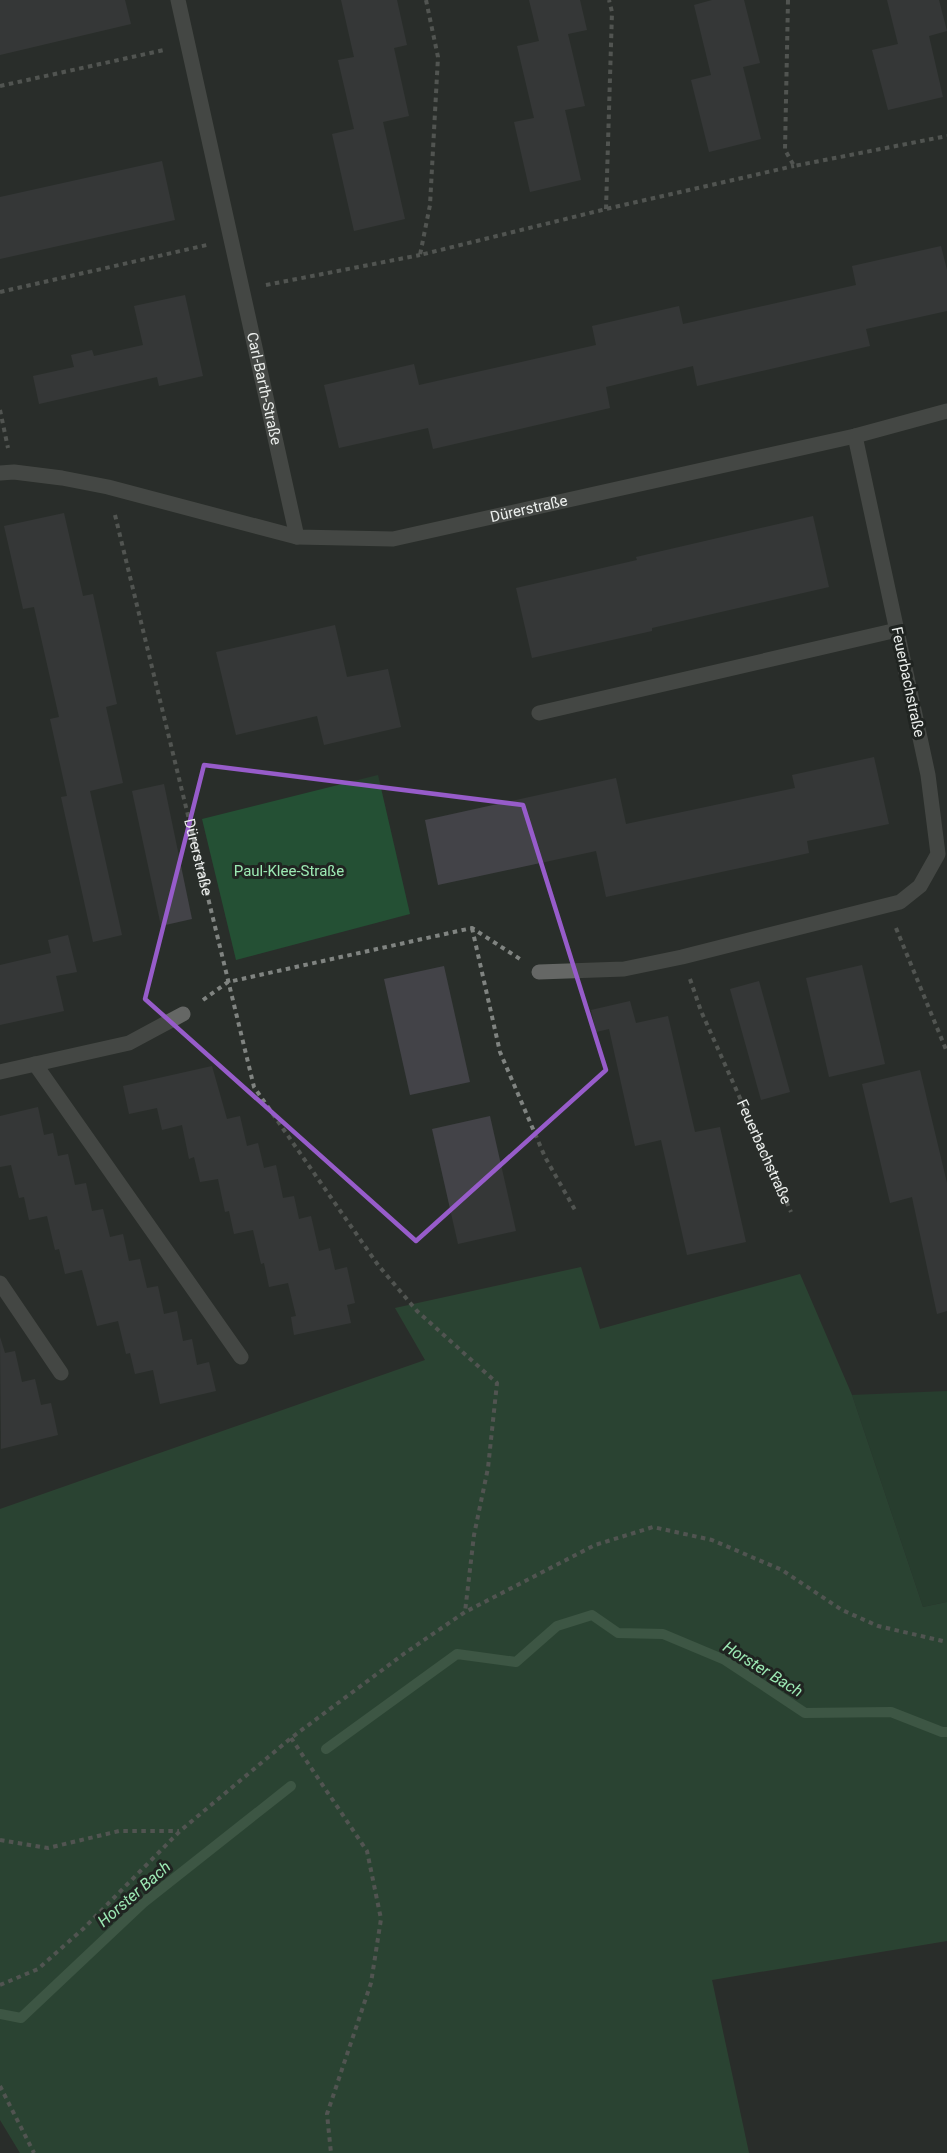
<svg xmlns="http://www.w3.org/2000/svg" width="947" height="2153" font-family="Roboto,sans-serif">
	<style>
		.green { fill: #245034 }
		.forest { fill: #2c5e3d }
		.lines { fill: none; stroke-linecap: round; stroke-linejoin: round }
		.stream { stroke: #558764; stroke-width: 10 }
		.building { fill: #434348 }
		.path { stroke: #808481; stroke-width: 4; stroke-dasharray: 4.5 4.5; stroke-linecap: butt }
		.minor { stroke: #656765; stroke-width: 15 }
		.marked { fill: none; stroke: #975cca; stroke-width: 4.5; stroke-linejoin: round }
		.labels { text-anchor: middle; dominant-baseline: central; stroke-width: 6; stroke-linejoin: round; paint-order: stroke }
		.street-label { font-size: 15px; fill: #ebeeec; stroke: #202421 }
		.park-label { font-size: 15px; fill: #9ce9b3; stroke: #202421 }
		.water-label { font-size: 16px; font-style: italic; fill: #9ce9b4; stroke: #202421 }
	</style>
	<rect width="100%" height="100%" fill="#292e2a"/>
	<g class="green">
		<polygon points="378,775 410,914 236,960 202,819"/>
		<polygon points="947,1391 947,1602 923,1607 852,1395"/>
	</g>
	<polygon class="forest" points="581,1267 600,1329 800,1274 852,1395 923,1607 947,1602 947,1941 712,1980 749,2153 20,2153 0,2120 0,1509 425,1360 395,1308"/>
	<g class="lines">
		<g class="stream">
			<polyline points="326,1749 457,1654 516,1662 557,1626 592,1615 618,1633 663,1634 725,1660 805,1713 891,1712 942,1732 947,1732"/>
			<polyline points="0,2014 21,2018 143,1903 291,1786"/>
		</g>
	</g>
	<g class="building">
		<polygon points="0,0 125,0 131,24 0,55"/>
		<polygon points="341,0 397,0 407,45 394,48 409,116 383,122 405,219 354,231 332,134 354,129 338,60 354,57"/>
		<polygon points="529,0 580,0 587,30 568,34 585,106 565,110 581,180 530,192 514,122 534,118 517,46 539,41"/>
		<polygon points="712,0 744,0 760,63 743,67 761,139 709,152 691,80 711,75 694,5"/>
		<polygon points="887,0 939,0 947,31 929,36 943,97 888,110 872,50 898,44"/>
		<polygon points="162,161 175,220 0,259 0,197"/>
		<polygon points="941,246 947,270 947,311 866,329 870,346 697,386 693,366 606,387 610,408 433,449 428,428 339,448 324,385 414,364 419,385 596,345 592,326 679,306 683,324 856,285 852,266"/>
		<polygon points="185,295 203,376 159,386 157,377 39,404 33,376 74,367 71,355 92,350 94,356 143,345 134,306"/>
		<polygon points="64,513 83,596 93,594 102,635 117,704 106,707 123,783 90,791 122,935 93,942 61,797 67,796 50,719 59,717 34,607 23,609 4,526"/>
		<polygon points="813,516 829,587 652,628 652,631 532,658 516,588 637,560 636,557"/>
		<polygon points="335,625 347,677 388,669 401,727 324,745 317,716 236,735 216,652"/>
		<polygon points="874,757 889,824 807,841 809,853 606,897 596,851 438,885 425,820 616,778 626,824 795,788 792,775"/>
		<polygon points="164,784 192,919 161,926 132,791"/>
		<polygon points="68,935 77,972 56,976 64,1011 0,1025 0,965 51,953 48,940"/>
		<polygon points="862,965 885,1064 829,1077 806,978"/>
		<polygon points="444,966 470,1082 410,1095 384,979"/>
		<polygon points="759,981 790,1092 761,1100 730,989"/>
		<polygon points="630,1001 636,1023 668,1016 695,1132 720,1127 746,1242 687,1255 661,1140 635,1146 609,1029 596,1032 591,1010"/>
		<polygon points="212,1066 227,1119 240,1116 247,1146 258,1143 264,1168 276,1165 283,1198 294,1196 299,1219 311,1216 319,1251 330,1248 335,1270 347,1267 355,1303 347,1305 351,1323 294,1335 291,1317 296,1316 288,1283 269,1287 264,1263 261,1264 253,1230 234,1234 229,1211 225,1212 218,1179 200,1182 194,1157 189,1159 182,1125 162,1130 157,1108 129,1114 123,1086"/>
		<polygon points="920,1070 947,1183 947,1311 937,1314 912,1197 890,1203 862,1084"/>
		<polygon points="38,1107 44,1135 53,1133 58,1156 68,1154 75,1185 86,1183 92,1211 103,1209 110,1237 123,1234 129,1261 140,1259 147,1288 158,1286 164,1314 177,1311 183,1341 192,1339 197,1365 209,1362 216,1391 160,1404 153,1370 135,1374 130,1353 126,1354 118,1321 97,1326 82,1270 65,1274 59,1249 55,1250 47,1216 29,1220 24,1197 19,1198 11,1165 0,1167 0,1116"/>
		<polygon points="490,1116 516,1231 458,1244 432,1129"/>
		<polygon points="0,1337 5,1353 15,1351 22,1382 35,1379 41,1405 51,1403 58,1435 1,1449"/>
	</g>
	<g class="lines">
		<g class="path">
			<polyline points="426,0 438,57 430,205 420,255 606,209 794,166"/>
			<polyline points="788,0 785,150 794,166 947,136"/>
			<polyline points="0,86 164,50"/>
			<polyline points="606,209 612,12 609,0"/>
			<polyline points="266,285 420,255"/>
			<polyline points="0,292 207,245"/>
			<polyline points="0,410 8,448"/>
			<path id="s1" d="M 115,515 L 254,1087 L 378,1265 L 417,1311 L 497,1383 L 488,1468 L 474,1535 L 465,1612"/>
			<polyline points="472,928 500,1052 545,1157 575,1210"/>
			<polyline points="896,928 947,1052"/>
			<path id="s2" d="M 690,979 L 701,1011 L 791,1212"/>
			<polyline points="203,1000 228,982 472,928 520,959"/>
			<polyline points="291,1738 367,1851 381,1919 371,1983 327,2114 331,2153"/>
			<polyline points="0,1840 48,1848 119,1831 179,1831"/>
			<polyline points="0,1985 38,1969 83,1929 180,1831 291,1738 405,1653 465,1612 595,1545 653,1527 712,1540 782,1570 842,1610 878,1626 947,1642"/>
			<polyline points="0,2086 34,2153"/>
		</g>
		<g class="minor">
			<path id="s3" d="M 178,0 L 297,537"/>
			<path id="s4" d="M 0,473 L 14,472 L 62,478 L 108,487 L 297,537 L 393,539 L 855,436 L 947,411"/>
			<polyline points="539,713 897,630"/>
			<polyline points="539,972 624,969 682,957 900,902 920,886 938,854 928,775 855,436"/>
			<polyline points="35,1064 241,1357"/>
			<polyline points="0,1072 129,1043 183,1014"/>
			<polyline points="0,1283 61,1373"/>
		</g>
	</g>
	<path d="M0 0H947V2153H0ZM 204,765 L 523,805 L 606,1070 L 416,1241 L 145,999 Z" fill="#292e2a" fill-opacity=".55" fill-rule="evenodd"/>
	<path class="marked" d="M 204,765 L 523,805 L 606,1070 L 416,1241 L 145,999 Z"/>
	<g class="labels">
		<g class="street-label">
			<text stroke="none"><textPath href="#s3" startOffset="398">Carl-Barth-Straße</textPath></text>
			<text stroke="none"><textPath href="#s4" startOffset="540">Dürerstraße</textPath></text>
			<text transform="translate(908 682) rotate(78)">Feuerbachstraße</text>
			<text stroke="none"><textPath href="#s1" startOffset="352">Dürerstraße</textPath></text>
			<text stroke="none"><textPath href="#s2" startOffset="188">Feuerbachstraße</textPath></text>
		</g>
		<g class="park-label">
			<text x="289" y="871">Paul-Klee-Straße</text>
		</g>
		<g class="water-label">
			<text transform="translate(763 1669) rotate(32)">Horster Bach</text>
			<text transform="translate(134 1894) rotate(-41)">Horster Bach</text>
		</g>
	</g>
</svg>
